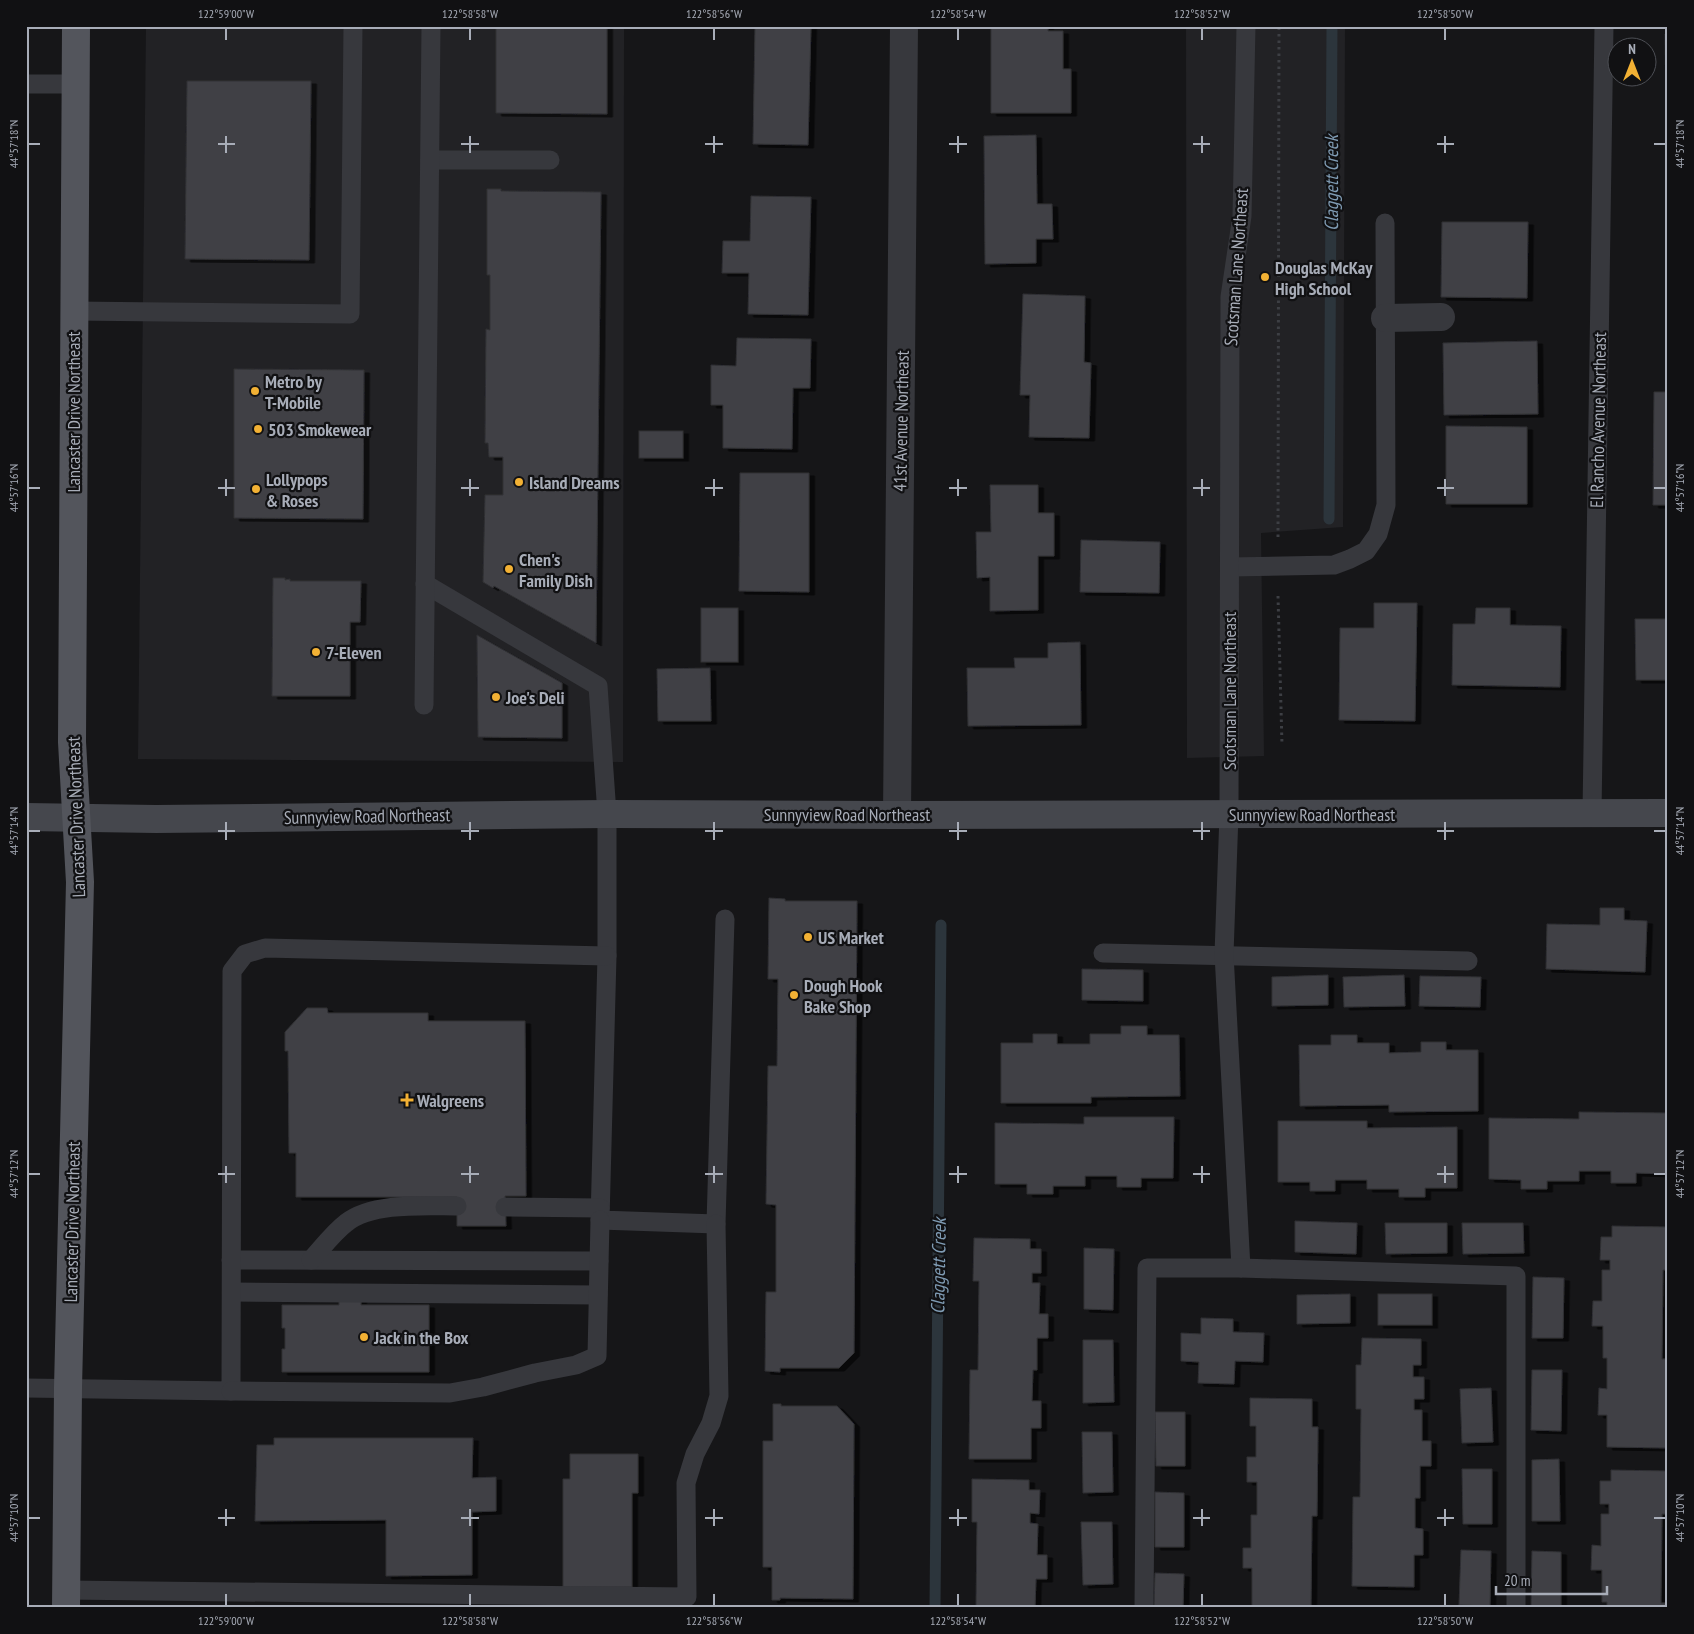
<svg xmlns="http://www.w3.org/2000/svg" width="1694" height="1634" font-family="'PT Sans Narrow',sans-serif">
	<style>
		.built { fill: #222225 }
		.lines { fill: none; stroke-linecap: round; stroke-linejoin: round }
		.stream { stroke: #2c353c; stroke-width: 11 }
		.building { fill: #404145; stroke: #303034; filter: url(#shadow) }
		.path { stroke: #3d3f44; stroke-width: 3; stroke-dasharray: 2.5 4; stroke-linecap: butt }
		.lane { stroke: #37383d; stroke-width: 19 }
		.street { stroke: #37383d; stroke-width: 28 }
		.secondary { stroke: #45474d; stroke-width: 28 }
		.primary { stroke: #53555c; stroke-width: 28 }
		.ticks { fill: none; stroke: #a8adb8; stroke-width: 2 }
		.poi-dot { fill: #f2b134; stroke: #111113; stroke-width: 2 }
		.labels { text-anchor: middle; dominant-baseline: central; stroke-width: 4.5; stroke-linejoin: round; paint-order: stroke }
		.street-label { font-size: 18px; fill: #a8adb8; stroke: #111113 }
		.poi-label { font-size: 18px; font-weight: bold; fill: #a8adb8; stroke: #111113; text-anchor: start }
		.water-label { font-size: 19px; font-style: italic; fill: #7f9bb3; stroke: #111113 }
		.neatline { fill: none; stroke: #a8adb8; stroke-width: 2 }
		.ticks-label { font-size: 12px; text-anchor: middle; fill: #a8adb8 }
	</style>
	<defs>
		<filter id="shadow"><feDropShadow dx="5.5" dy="3" stdDeviation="0" flood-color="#0009"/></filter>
	</defs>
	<rect width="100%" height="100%" fill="#161618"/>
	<g class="built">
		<polygon points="146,26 624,26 623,762 138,759"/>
		<polygon points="1186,26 1345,26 1343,527 1261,533 1264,756 1187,758"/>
	</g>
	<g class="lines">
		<g class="stream">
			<polyline points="1329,519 1332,26"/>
			<polyline points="935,1608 941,925"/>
		</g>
	</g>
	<g class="building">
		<polygon points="496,26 607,26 607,114 496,113"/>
		<polygon points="755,26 811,26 808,145 753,144"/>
		<polygon points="991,26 1048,26 1048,31 1063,31 1063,69 1071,69 1071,113 991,113"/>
		<polygon points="1665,34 1668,34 1668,108 1666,108"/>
		<polygon points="187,81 311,81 309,260 185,259"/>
		<polygon points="1036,135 1037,204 1052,204 1053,239 1036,239 1036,263 985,264 984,136"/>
		<polygon points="487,189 501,189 501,191 601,192 596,643 494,586 493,588 483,582 485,495 503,495 503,457 489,457 488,443 485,443 486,329 490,330 490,275 487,275"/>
		<polygon points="751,196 811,197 808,315 748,314 749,273 722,273 723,241 750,241"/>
		<polygon points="1442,222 1528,222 1527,298 1441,297"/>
		<polygon points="1668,240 1668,316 1666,315"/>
		<polygon points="1023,294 1085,296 1084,362 1091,363 1089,438 1029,437 1030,395 1020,395"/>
		<polygon points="737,338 811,339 810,388 793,388 792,449 723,448 723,405 711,405 711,365 736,366"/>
		<polygon points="1537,341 1538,414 1444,415 1443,343"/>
		<polygon points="234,369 364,370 363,519 234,518"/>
		<polygon points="1654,392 1668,392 1668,505 1653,505"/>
		<polygon points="1446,426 1527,427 1527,504 1446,504"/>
		<rect x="639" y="431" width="44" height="27"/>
		<polygon points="740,473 809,473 809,592 739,591"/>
		<polygon points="990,485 1038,485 1038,513 1054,513 1054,556 1038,556 1038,610 990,611 990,577 977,578 976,532 991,532"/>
		<polygon points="1081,540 1160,542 1159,593 1080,592"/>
		<polygon points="273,578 285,578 285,580 290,579 290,581 361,581 360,622 350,622 350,696 272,696"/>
		<polygon points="1374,603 1417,603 1415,721 1339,720 1340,628 1374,628"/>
		<rect x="701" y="608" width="37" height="54"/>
		<polygon points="1476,608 1510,608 1510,625 1561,626 1560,687 1452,685 1453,624 1475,624"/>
		<polygon points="1635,619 1668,619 1668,680 1636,680"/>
		<polygon points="477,635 562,683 562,738 478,737"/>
		<polygon points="1080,642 1081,725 968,726 967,668 1015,668 1014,658 1048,658 1048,643"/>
		<polygon points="710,668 711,721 658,721 657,669"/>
		<polygon points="769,898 785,899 785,901 857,901 854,1353 839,1368 780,1368 780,1372 765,1371 766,1292 776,1292 776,1205 766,1204 768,1066 777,1066 778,979 768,979"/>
		<polygon points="1600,908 1624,908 1624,920 1647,921 1645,972 1546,969 1547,924 1600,925"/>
		<polygon points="1082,969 1143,970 1143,1001 1082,1000"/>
		<polygon points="1328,975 1328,1005 1272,1006 1272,977"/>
		<polygon points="1404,975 1405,1006 1344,1007 1343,977"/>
		<polygon points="1420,976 1481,977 1480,1007 1419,1006"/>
		<polygon points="307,1008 327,1008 328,1013 428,1013 428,1021 525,1021 526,1196 505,1196 506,1226 457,1226 457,1197 296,1197 296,1153 289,1153 288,1051 285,1051 285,1032"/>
		<polygon points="1121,1026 1147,1026 1147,1035 1179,1035 1180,1096 1091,1097 1091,1103 1001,1103 1001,1043 1033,1043 1033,1034 1057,1034 1057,1044 1090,1044 1090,1034 1121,1034"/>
		<polygon points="1331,1035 1357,1035 1357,1043 1389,1043 1389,1053 1421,1052 1421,1042 1446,1042 1446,1050 1478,1050 1478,1111 1389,1112 1389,1105 1300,1106 1299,1045 1331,1045"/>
		<polygon points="1579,1112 1668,1113 1667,1174 1636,1173 1636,1183 1611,1183 1611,1171 1579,1171 1579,1181 1547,1181 1547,1189 1521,1189 1521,1180 1489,1179 1489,1118 1579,1119"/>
		<polygon points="1084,1117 1174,1117 1173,1178 1141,1178 1141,1187 1117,1187 1117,1176 1085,1176 1085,1186 1053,1186 1053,1194 1027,1194 1027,1184 995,1184 995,1123 1084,1124"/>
		<polygon points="1278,1121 1367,1121 1367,1128 1457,1127 1457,1188 1425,1188 1425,1197 1399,1197 1399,1189 1367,1189 1367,1180 1335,1180 1335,1191 1310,1191 1310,1182 1278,1182"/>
		<polygon points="1295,1221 1357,1223 1356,1254 1295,1252"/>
		<polygon points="1385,1223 1447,1223 1447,1253 1386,1254"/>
		<polygon points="1462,1223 1523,1223 1524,1253 1463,1254"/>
		<polygon points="1612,1226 1668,1227 1668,1270 1663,1270 1662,1359 1668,1359 1668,1448 1607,1447 1607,1415 1598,1415 1599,1388 1607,1389 1607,1358 1603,1358 1603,1326 1592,1326 1593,1301 1602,1301 1602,1270 1610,1270 1610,1260 1600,1260 1601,1237 1612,1237"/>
		<polygon points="974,1238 1030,1239 1030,1249 1041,1249 1041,1273 1032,1273 1032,1283 1040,1283 1039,1314 1048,1314 1048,1338 1037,1338 1037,1370 1033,1370 1032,1401 1041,1401 1041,1428 1031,1428 1031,1459 969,1459 970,1370 978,1370 979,1281 973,1281"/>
		<polygon points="1084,1248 1114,1249 1113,1310 1084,1309"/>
		<polygon points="1533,1277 1564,1278 1563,1338 1532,1338"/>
		<polygon points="1350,1294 1350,1323 1297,1324 1297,1295"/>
		<rect x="1378" y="1294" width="54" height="31"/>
		<polygon points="339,1297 361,1297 361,1305 429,1305 429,1372 282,1372 282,1349 285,1349 285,1328 282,1328 282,1305 339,1305"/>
		<polygon points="1201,1318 1233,1319 1233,1332 1264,1333 1263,1362 1235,1361 1234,1384 1198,1383 1199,1362 1181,1361 1181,1333 1201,1334"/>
		<polygon points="1362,1338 1421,1339 1421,1365 1413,1365 1413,1377 1424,1377 1424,1399 1414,1399 1414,1410 1422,1410 1422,1441 1431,1441 1431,1466 1420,1466 1420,1498 1415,1498 1415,1528 1423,1529 1423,1555 1414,1555 1414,1587 1352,1586 1353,1497 1360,1497 1361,1409 1356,1409 1356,1365 1361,1365"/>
		<polygon points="1083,1340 1113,1340 1114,1402 1083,1403"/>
		<polygon points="1532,1370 1562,1370 1561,1431 1531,1430"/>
		<polygon points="1491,1388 1493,1442 1462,1443 1460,1389"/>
		<polygon points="1250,1398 1312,1399 1312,1427 1318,1427 1317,1516 1312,1516 1311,1606 1252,1606 1252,1568 1243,1568 1243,1548 1251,1548 1251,1515 1257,1515 1257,1482 1247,1482 1247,1457 1256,1457 1256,1426 1250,1426"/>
		<polygon points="773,1404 781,1404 781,1406 837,1406 854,1424 853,1599 780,1598 780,1600 772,1600 772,1567 763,1567 763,1441 773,1441"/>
		<polygon points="1155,1412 1185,1412 1185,1466 1156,1466"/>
		<polygon points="1082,1432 1112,1432 1113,1492 1083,1493"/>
		<polygon points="274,1438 473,1438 472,1478 496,1477 496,1511 472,1512 472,1575 386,1576 386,1520 255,1521 257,1445 274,1445"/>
		<polygon points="570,1454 638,1454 638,1493 632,1493 632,1587 563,1587 563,1479 570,1479"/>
		<polygon points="1559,1459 1560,1521 1532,1521 1532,1460"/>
		<polygon points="1462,1469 1492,1469 1492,1524 1463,1524"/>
		<polygon points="1611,1470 1668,1471 1668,1514 1662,1514 1661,1603 1668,1603 1668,1608 1607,1608 1607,1602 1602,1602 1602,1570 1591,1570 1592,1545 1601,1546 1601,1514 1609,1514 1609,1504 1600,1504 1600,1481 1611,1481"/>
		<polygon points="972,1479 1029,1480 1029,1490 1040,1490 1039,1514 1030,1513 1030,1523 1038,1524 1037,1555 1047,1555 1047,1579 1036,1579 1035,1608 976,1608 977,1522 972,1522"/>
		<polygon points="1155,1492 1184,1493 1184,1547 1155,1547"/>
		<polygon points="1081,1522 1112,1522 1113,1584 1083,1585"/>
		<polygon points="1461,1550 1491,1551 1490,1606 1459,1605"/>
		<polygon points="1532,1551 1561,1552 1561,1608 1531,1608"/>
		<polygon points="1155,1573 1184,1574 1183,1608 1154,1608"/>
	</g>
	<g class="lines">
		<g class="path">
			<polyline points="1278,537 1279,26"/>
			<polyline points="1278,596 1282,745"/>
		</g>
		<g class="lane">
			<polyline points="26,84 76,84"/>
			<polyline points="430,160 550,160"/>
			<polyline points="74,311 350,314 353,26"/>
			<polyline points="1230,567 1334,565 1350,559 1366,551 1378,534 1386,505 1385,223"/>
			<polyline points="425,584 598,686 607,814 607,956 600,1220 716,1224 725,919"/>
			<polyline points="424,705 431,26"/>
			<polyline points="1592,813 1604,26"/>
			<polyline points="1103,953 1468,961"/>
			<polyline points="505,1207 600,1208"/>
			<polyline points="231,1260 599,1261"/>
			<path d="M 311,1260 C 322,1248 333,1233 346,1223 C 372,1202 425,1206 457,1206"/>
			<polyline points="1241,1268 1224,954 1229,814 1230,297 1242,216 1246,26"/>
			<polyline points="232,1292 598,1295"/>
			<polyline points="26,1388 231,1391 232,971 245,954 265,948 607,956"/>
			<polyline points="231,1391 450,1393 483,1387 535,1373 576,1365 597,1356 600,1220"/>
			<polyline points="66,1590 687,1597 686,1483 695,1454 711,1423 719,1396 716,1224"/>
			<polyline points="1144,1608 1147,1268 1241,1268 1516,1276 1516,1608"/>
		</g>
		<g class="street">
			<polyline points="1385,318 1441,317"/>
			<polyline points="897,815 904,26"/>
		</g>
		<polyline class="secondary" points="26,817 156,819 607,814 897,815 1668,813"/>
		<polyline class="primary" points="66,1608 68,1388 80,882 72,742 76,26"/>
	</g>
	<path class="ticks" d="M 226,28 L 226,40M 470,28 L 470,40M 714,28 L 714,40M 958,28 L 958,40M 1202,28 L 1202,40M 1445,28 L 1445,40M 226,136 L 226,153M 470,136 L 470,153M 714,136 L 714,153M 958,136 L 958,153M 1202,136 L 1202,153M 1445,136 L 1445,153M 28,144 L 40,144M 218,144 L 235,144M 461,144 L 479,144M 705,144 L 723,144M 949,144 L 967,144M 1193,144 L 1210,144M 1437,144 L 1454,144M 1654,144 L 1666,144M 226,479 L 226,496M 470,479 L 470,496M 714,479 L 714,496M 958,479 L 958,496M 1202,479 L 1202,496M 1445,479 L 1445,496M 28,488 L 40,488M 218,488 L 235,488M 461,488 L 479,488M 705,488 L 723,488M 949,488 L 967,488M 1193,488 L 1210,488M 1437,488 L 1454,488M 1654,488 L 1666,488M 226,822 L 226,840M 470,822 L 470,840M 714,822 L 714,840M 958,822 L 958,840M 1202,822 L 1202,840M 1445,822 L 1445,840M 28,831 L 40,831M 218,831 L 235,831M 461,831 L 479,831M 705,831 L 723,831M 949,831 L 967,831M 1193,831 L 1210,831M 1437,831 L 1454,831M 1654,831 L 1666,831M 226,1166 L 226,1183M 470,1166 L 470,1183M 714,1166 L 714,1183M 958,1166 L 958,1183M 1202,1166 L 1202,1183M 1445,1166 L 1445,1183M 28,1174 L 40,1174M 218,1174 L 235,1174M 461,1174 L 479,1174M 705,1174 L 723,1174M 949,1174 L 967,1174M 1193,1174 L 1210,1174M 1437,1174 L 1454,1174M 1654,1174 L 1666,1174M 226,1509 L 226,1526M 470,1509 L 470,1526M 714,1509 L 714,1526M 958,1509 L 958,1526M 1202,1509 L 1202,1526M 1445,1509 L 1445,1526M 28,1518 L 40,1518M 218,1518 L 235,1518M 461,1518 L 479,1518M 705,1518 L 723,1518M 949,1518 L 967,1518M 1193,1518 L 1210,1518M 1437,1518 L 1454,1518M 1654,1518 L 1666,1518M 226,1594 L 226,1606M 470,1594 L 470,1606M 714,1594 L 714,1606M 958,1594 L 958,1606M 1202,1594 L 1202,1606M 1445,1594 L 1445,1606"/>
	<g class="poi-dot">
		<circle cx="1265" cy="277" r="5"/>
		<circle cx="255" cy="391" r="5"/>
		<circle cx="258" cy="429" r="5"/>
		<circle cx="519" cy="482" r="5"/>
		<circle cx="256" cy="489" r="5"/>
		<circle cx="509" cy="569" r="5"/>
		<circle cx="316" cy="652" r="5"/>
		<circle cx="496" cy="697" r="5"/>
		<circle cx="808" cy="937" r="5"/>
		<circle cx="794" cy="995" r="5"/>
		<path d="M404.5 1092.5h5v5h5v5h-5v5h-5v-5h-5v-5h5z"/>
		<circle cx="364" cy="1337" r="5"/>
	</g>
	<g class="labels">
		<g class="street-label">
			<text transform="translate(1236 267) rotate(-86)">Scotsman Lane Northeast</text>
			<text transform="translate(73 412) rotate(-90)">Lancaster Drive Northeast</text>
			<text transform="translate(1598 420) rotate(-89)">El Rancho Avenue Northeast</text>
			<text transform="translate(901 421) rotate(-89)">41st Avenue Northeast</text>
			<text transform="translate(1229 691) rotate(-90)">Scotsman Lane Northeast</text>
			<text x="847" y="814">Sunnyview Road Northeast</text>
			<text x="1312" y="814">Sunnyview Road Northeast</text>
			<text transform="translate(367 816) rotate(-1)">Sunnyview Road Northeast</text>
			<text transform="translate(76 817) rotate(-92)">Lancaster Drive Northeast</text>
			<text transform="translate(72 1222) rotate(-89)">Lancaster Drive Northeast</text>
		</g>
		<g class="poi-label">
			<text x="1275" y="267">Douglas McKay<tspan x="1275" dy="21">High School</tspan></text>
			<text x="265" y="381">Metro by<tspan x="265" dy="21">T-Mobile</tspan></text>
			<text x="268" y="429">503 Smokewear</text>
			<text x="266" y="479">Lollypops<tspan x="266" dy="21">&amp; Roses</tspan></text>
			<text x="529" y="482">Island Dreams</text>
			<text x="519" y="559">Chen's<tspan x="519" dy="21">Family Dish</tspan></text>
			<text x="326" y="652">7-Eleven</text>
			<text x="506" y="697">Joe's Deli</text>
			<text x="818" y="937">US Market</text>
			<text x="804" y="985">Dough Hook<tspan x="804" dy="21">Bake Shop</tspan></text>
			<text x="417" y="1100">Walgreens</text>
			<text x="374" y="1337">Jack in the Box</text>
		</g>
		<g class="water-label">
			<text transform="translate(1331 183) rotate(-90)">Claggett Creek</text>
			<text transform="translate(938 1266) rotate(-89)">Claggett Creek</text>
		</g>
	</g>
	<rect width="1694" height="1634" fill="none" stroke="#111113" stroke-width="55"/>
	<g transform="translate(1632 62)"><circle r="24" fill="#111113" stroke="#4d4f55"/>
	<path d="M0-4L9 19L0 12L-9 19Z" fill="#f2b134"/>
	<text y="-8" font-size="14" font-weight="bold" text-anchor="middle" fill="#a8adb8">N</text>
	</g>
	<path d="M1496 1586v8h111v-8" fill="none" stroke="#a8adb8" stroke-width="2.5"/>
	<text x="1504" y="1586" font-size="15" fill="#a8adb8" stroke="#111113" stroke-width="4" paint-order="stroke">20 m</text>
	<rect x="28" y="28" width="1638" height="1578" class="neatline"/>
	<g class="ticks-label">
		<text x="226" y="18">122°59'00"W</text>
		<text x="470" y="18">122°58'58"W</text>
		<text x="714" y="18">122°58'56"W</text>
		<text x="958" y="18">122°58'54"W</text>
		<text x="1202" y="18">122°58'52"W</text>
		<text x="1445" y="18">122°58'50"W</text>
		<text transform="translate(14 144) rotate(-90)" y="4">44°57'18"N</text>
		<text transform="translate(1680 144) rotate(-90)" y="4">44°57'18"N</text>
		<text transform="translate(14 488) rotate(-90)" y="4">44°57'16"N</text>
		<text transform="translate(1680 488) rotate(-90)" y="4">44°57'16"N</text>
		<text transform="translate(14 831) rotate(-90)" y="4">44°57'14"N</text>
		<text transform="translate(1680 831) rotate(-90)" y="4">44°57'14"N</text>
		<text transform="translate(14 1174) rotate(-90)" y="4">44°57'12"N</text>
		<text transform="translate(1680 1174) rotate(-90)" y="4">44°57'12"N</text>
		<text transform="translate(14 1518) rotate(-90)" y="4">44°57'10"N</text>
		<text transform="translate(1680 1518) rotate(-90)" y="4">44°57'10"N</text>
		<text x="226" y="1625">122°59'00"W</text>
		<text x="470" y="1625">122°58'58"W</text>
		<text x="714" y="1625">122°58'56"W</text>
		<text x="958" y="1625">122°58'54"W</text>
		<text x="1202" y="1625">122°58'52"W</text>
		<text x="1445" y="1625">122°58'50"W</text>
	</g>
</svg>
